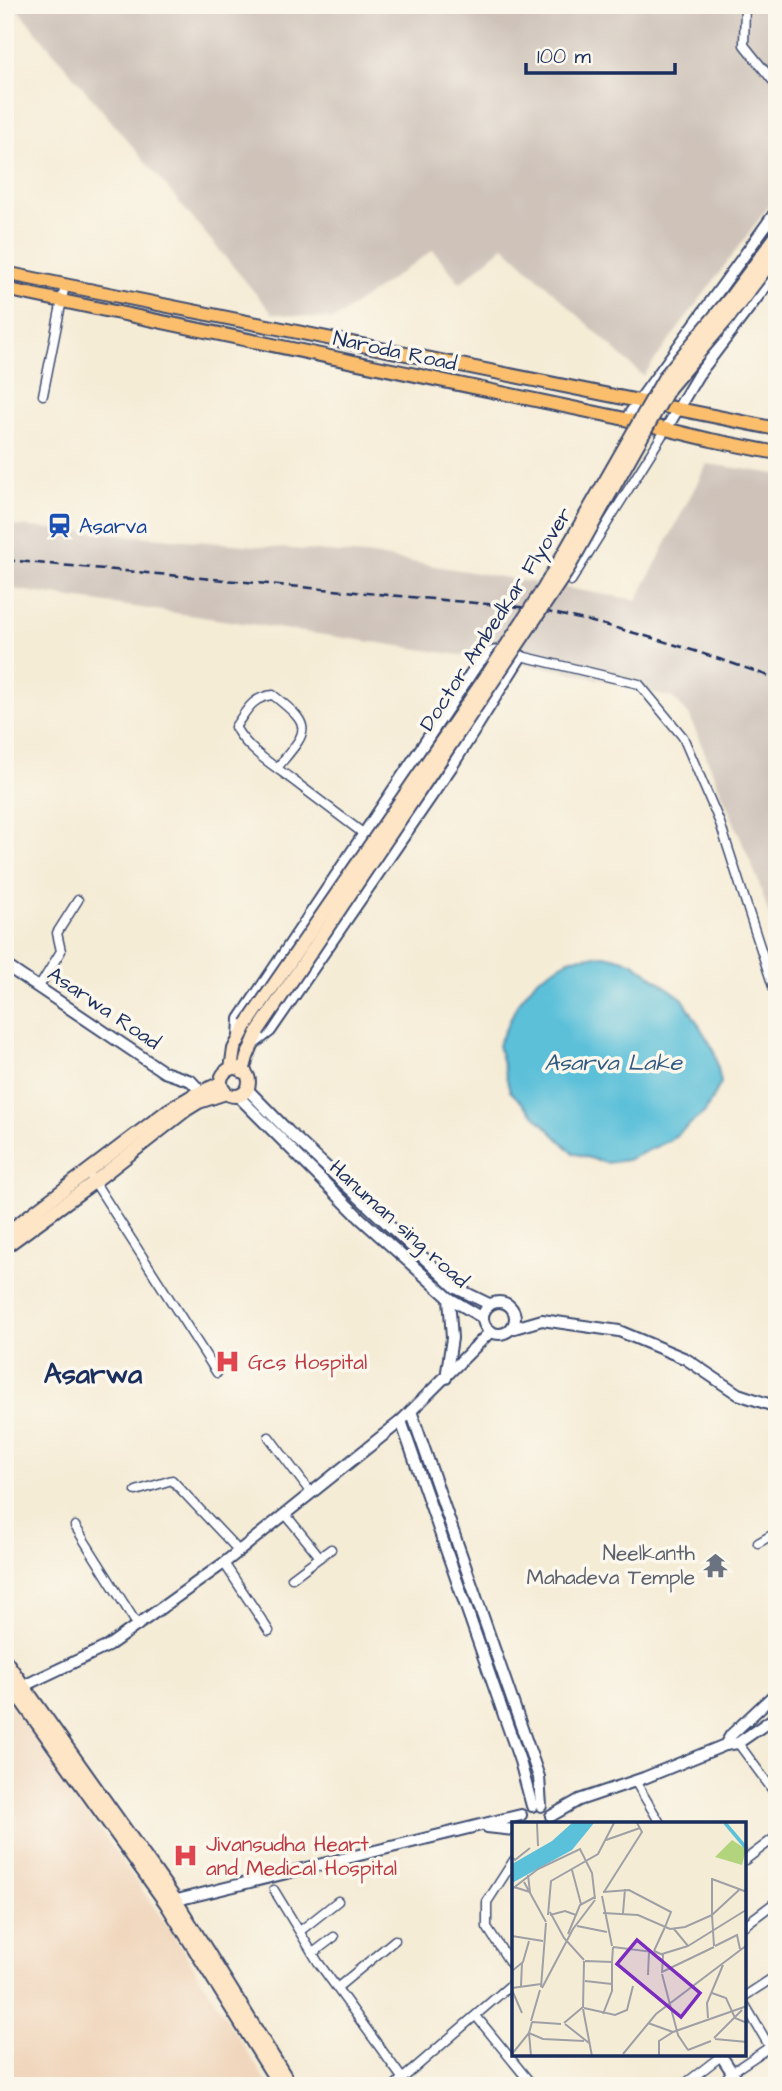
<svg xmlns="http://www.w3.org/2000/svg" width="782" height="2091" font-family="'Architects Daughter',sans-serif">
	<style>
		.built { fill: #f0d6bc }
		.industrial { fill: #cec2b9 }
		.water { fill: #5bc0d9; stroke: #3b789c; stroke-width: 2 }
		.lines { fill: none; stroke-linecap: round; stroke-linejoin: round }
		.minor-casing { stroke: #3c4b70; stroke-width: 11 }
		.tertiary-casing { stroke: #3c4b70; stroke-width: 14 }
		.secondary-casing { stroke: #3c4b70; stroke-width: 16 }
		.primary-casing { stroke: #3c4b70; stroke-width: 16 }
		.minor { stroke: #fff; stroke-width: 8 }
		.tertiary { stroke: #fff; stroke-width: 10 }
		.secondary { stroke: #fde5c5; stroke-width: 12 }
		.primary { stroke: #fabe6d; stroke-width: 12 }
		.rail { stroke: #1b2f5e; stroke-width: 2.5; stroke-dasharray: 10 5; stroke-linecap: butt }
		.secondary-bridge-casing { stroke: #3c4b70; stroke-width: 16; stroke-linecap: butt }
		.secondary-bridge { stroke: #fde5c5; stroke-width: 12 }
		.labels { text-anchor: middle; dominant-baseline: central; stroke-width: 7; stroke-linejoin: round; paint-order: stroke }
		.street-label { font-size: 21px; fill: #1b2f5e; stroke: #fbf7ec }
		.transit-label { font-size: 21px; fill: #164399; stroke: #fbf7ec; text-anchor: start }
		.health-label { font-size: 21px; fill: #be3a42; stroke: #fbf7ec; text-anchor: start }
		.worship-label { font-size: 21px; fill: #5b616d; stroke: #fbf7ec; text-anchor: end }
		.water-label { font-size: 23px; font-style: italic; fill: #2e5a83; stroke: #fbf7ec }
		.district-label { font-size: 28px; font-weight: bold; fill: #1b2f5e; stroke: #fbf7ec }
		.inset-river { fill: none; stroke: #5bc0d9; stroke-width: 3.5 }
		.inset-road { fill: none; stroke: #9ea0a6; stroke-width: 2 }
		.view { fill: #7b2cbf; fill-opacity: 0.15; stroke: #7b2cbf; stroke-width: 3.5 }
		.inset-edge { fill: none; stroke: #1b2f5e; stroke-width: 3.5 }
	</style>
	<rect width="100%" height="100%" fill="#fbf7ec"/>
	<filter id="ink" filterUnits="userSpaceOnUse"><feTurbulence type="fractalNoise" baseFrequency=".0143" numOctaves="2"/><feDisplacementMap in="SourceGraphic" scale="14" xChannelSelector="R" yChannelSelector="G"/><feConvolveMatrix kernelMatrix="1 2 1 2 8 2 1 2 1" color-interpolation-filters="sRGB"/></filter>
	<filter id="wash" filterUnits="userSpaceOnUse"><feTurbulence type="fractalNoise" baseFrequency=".00686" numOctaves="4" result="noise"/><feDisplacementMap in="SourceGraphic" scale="28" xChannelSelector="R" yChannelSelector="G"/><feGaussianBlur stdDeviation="1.57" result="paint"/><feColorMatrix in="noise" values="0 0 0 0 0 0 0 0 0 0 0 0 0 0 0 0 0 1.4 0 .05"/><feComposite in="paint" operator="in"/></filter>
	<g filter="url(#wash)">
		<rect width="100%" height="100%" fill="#f5ecd6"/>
		<polygon class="built" points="5,1693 170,1930 269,2086 5,2086"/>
		<g class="industrial">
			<polygon points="14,5 773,5 777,8 777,195 643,376 504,246 460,283 433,250 333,320 272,313"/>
			<polygon points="707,464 777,474 777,940 758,880 689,715 673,698 562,670 5,588 5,525 376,556 637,600"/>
		</g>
		<polygon class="water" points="605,955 632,962 683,999 714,1050 721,1083 705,1112 669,1141 627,1160 606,1163 573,1153 510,1091 498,1045 517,1005 537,979 572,958"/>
	</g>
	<g filter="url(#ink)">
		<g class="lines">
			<defs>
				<g id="minor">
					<polyline points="745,5 744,45 777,86"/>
					<polyline points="43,395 65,285"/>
					<polyline points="571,581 666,429"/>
					<polyline points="521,656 639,684 683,737 720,823 777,999"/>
					<path d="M 277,768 C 308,730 315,728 273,695 C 252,697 247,710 235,727 C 247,749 270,763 290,778 C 315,797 339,815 364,834"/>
					<polyline points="39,987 61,951 57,933 78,900"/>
					<polyline points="92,1178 217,1373"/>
					<polyline points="269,1437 311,1493"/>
					<polyline points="136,1491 172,1480 239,1551"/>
					<polyline points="286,1515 320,1557 292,1578"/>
					<polyline points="75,1526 138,1626"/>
					<polyline points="758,1543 777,1532"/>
					<polyline points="320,1557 331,1549"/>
					<polyline points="224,1563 269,1631"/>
					<polyline points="738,1743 777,1796"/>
					<polyline points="635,1781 660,1823"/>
					<polyline points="514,1860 487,1902 487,1927 514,1969"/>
					<polyline points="745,1860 777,1836"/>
					<polyline points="274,1890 318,1962 402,2078"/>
					<polyline points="745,1925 777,1901"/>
					<polyline points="300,1931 338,1901"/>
					<polyline points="313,1953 334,1937"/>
					<polyline points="338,1987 395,1940"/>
					<polyline points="745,1996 777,1975"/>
					<polyline points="745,2005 777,2059"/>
					<polyline points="476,2016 533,2086"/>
					<polyline points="394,2086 514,1982"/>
					<polyline points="682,2086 721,2056"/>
					<polyline points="719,2086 732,2072 777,2042"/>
				</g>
				<g id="tertiary">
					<polyline points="626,419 777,210"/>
					<polyline points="666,429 698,375 777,271"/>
					<polyline points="5,965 164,1072 191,1081 206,1097"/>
					<path d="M 239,1037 L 240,1019 L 476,666 C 492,645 498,651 521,656 L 452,766 L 270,1031 L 253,1044"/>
					<polyline points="247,1089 288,1131 456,1288 489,1304"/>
					<polyline points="238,1096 361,1219 449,1298 483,1318"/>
					<circle cx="499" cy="1318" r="16"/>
					<polyline points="511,1329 542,1320 619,1331 686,1359 738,1394 777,1407"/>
					<polyline points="446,1378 452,1338 449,1298"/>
					<polyline points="411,1411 539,1777 541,1806"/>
					<polyline points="401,1421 520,1761 532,1806"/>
					<polyline points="17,1689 108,1646 224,1563 401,1421 491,1331"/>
					<polyline points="725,1745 738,1743 777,1716"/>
					<polyline points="551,1816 579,1800 644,1778 725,1745 731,1735 777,1692"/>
					<polyline points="487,1827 514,1830"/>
					<polyline points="169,1902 521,1815"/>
					<polyline points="720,2054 741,2086"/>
				</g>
				<g id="secondary">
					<circle cx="235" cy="1082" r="14"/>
					<polyline points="231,1069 234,1049 247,1024"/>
					<polyline points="243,1072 247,1057 258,1031"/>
					<polyline points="5,1234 167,1111 194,1095 221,1083"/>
					<polyline points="5,1247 94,1182 186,1110 199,1102 226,1093"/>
					<polyline points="5,1660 176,1901 291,2086"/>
					<polyline points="5,1678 166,1903 280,2086"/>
				</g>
				<g id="primary">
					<polyline points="5,273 777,429"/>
					<polyline points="5,289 616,417 711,440 777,453"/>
				</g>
			</defs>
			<use href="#minor" class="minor-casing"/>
			<use href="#tertiary" class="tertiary-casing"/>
			<use href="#secondary" class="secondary-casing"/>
			<use href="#primary" class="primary-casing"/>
			<use href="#minor" class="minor"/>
			<use href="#tertiary" class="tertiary"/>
			<use href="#secondary" class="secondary"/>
			<use href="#primary" class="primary"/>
			<path class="rail" d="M 5,560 L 520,607 C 608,622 693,649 777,679"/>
			<defs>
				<g id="secondary-bridge">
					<polyline points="247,1024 490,671 544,588 666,375 730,298 777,235"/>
					<polyline points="258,1031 565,574 669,388 729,317 777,254"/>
				</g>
			</defs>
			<use href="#secondary-bridge" class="secondary-bridge-casing"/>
			<use href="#secondary-bridge" class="secondary-bridge"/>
		</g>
	</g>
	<defs>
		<symbol id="station-bare" viewBox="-9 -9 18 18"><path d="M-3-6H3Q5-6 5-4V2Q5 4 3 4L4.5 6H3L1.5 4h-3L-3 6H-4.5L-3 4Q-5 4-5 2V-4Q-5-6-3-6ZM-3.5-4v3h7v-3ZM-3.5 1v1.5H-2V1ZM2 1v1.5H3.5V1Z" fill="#1a4fb4" stroke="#fbf7ec" stroke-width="2.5" paint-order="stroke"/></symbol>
		<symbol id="hospital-bare" viewBox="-9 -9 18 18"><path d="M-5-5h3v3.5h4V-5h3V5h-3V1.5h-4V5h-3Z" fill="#e0444e" stroke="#fbf7ec" stroke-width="2.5" paint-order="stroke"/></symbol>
		<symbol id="temple-bare" viewBox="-9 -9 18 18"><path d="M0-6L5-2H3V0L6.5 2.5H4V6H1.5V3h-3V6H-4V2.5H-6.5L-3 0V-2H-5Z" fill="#6b7280" stroke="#fbf7ec" stroke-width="2.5" paint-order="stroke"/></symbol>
	</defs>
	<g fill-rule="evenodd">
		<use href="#station-bare" x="42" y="508" width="35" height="35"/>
		<use href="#hospital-bare" x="210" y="1344" width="35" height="35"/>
		<use href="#temple-bare" x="698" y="1548" width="35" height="35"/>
		<use href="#hospital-bare" x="168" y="1838" width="35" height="35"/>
	</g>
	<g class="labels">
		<g class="street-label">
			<text transform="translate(395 351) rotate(12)">Naroda Road</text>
			<text transform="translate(496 619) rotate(-57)">Doctor Ambedkar Flyover</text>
			<text transform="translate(104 1008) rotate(34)">Asarwa Road</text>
			<text transform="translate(399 1224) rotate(42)">Hanuman sing road</text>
		</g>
		<g class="transit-label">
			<text x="79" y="526">Asarva</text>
		</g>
		<g class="health-label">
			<text x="248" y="1362">Gcs Hospital</text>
			<text x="206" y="1844">Jivansudha Heart<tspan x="206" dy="24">and Medical Hospital</tspan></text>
		</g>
		<g class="worship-label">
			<text x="695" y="1553">Neelkanth<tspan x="695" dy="24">Mahadeva Temple</tspan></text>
		</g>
		<g class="water-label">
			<text x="613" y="1063">Asarva Lake</text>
		</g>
		<g class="district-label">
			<text x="93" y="1374">Asarwa</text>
		</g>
	</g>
	<g transform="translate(512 1822)">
		<rect width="234" height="234" fill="#f5ecd6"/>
		<path d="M 220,18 L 234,27 L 230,43 L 203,35 Z" fill="#b2d47c"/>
		<path d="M 60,1 L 82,1 L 60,28 L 0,61 L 0,42 L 40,19 Z" fill="#5bc0d9"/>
		<path class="inset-river" d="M 213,1 L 235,27"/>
		<path class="inset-road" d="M 25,1 L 26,24M 94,18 L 128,6M 1,36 L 3,38 L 18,26M 60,48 L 69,82M 200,57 L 235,70M 12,60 L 34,100M 2,65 L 18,70 L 16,53M 0,67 L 26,47 L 68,27 L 80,51 L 83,77M 91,70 L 117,68 L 159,90 L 153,105M 92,70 L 130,10 L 125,1M 90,74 L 100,124M 38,90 L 52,116 L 72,138M 91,91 L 126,93 L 158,107 L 173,105 L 200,93 L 200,56M 111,91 L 113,67M 36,93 L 39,59 L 86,32 L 102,1M 38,93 L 53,89 L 64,93M 65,104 L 95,110M 162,107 L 176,124 L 234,88M 56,112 L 68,83 L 83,75M 0,114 L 31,119M 202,124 L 200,93 L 227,68M 203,124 L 225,113 L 228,127M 101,125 L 141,130M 142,129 L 151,133 L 150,151M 142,129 L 153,105M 150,132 L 176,124M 73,139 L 100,140 L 101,125M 0,149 L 11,140 L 17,119M 150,150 L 202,125M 150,152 L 166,213 L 176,228M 136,153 L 137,129M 73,159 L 100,162M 9,164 L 10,141M 29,165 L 34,101M 0,166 L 29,162M 30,166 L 61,107 L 83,78M 0,168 L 10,191M 200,171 L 214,176 L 223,196 L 235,201M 71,186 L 72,139M 72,186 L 103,193 L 115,188 L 121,164M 71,187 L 80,234M 91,192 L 100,169 L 100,140M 196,196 L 195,181 L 211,143M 19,199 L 28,168M 20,200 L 49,202M 52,201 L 71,185M 136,201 L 161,210M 53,202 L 77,221M 202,216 L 230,188M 203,217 L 235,220M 176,228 L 199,219M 0,232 L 17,211 L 20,200M 111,232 L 144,192 L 235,123M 19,234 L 17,211 L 31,217 L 72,219M 147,234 L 147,219 L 161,210 L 235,184"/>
		<path class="view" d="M 125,118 L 188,171 L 169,195 L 105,142 Z"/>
		<rect width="234" height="234" class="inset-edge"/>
	</g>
	<rect width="782" height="2091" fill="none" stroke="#fbf7ec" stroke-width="28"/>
	<path d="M526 63v10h149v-10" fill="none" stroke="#1b2f5e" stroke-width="3.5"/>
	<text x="537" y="63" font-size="21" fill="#1b2f5e" stroke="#fbf7ec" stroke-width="5" paint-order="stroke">100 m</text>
</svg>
